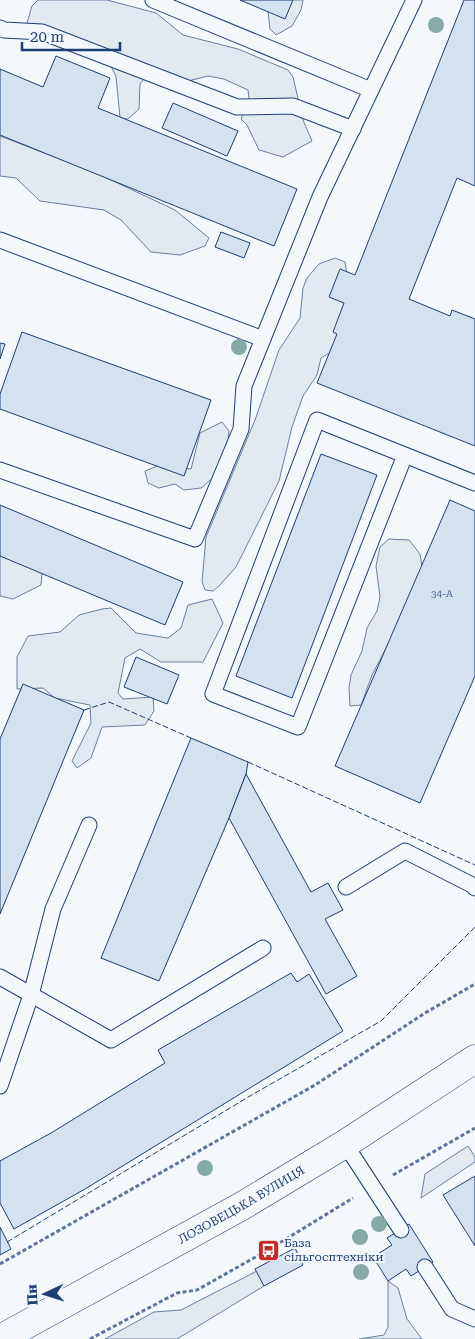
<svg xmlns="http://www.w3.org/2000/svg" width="475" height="1339" font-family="'Roboto Serif',serif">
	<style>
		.green { fill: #e3e9f0; stroke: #687fa3 }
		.building { fill: #d5e0f0; stroke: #1d3f73 }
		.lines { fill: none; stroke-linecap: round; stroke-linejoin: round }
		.lane-casing { stroke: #1d3f73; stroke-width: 17 }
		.street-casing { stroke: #1d3f73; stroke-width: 29 }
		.path { stroke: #5e769c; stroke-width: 3; stroke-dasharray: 4 2.5; stroke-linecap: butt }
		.lane { stroke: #f4f7fb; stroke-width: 15 }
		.street { stroke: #f4f7fb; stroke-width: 28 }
		.fence { stroke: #1d3f73; stroke-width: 1; stroke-dasharray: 6 2.5; stroke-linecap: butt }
		.tree { fill: #86aba6 }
		.labels { text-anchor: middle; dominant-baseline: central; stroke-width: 4; stroke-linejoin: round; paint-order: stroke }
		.number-label { font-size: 10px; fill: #4b6792 }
		.street-label { font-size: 12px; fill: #1d3f73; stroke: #f4f7fb }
		.poi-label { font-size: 12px; fill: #1d3f73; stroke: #f4f7fb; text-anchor: start }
	</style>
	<rect width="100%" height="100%" fill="#f4f7fb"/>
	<g class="green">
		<polygon points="38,0 107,0 156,13 183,35 238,49 288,70 293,77 303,120 312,141 283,157 259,150 247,125 241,119 249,98 248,90 224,79 208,76 176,84 145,77 140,84 139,109 128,119 120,118 116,76 104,53 65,43 33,39 27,23 32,6"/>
		<polygon points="274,0 303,0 301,10 292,26 276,35 270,29 268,11"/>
		<polygon points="0,136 94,172 175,210 209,238 205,246 180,255 151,252 121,220 104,210 40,201 16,178 0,176"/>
		<polygon points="335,258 345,262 351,298 341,346 321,358 317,375 303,396 292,427 279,481 236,567 219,586 213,591 205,590 202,582 206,537 255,420 279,350 300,318 303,288 307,278 319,264"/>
		<polygon points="222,422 229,431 228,442 215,476 201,488 184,490 175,484 159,488 148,483 145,471 160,465 191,469 200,433"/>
		<polygon points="389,539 409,540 420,554 423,573 417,589 372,675 361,705 350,706 349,688 351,675 362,651 367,628 377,611 380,597 376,566 380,547"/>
		<polygon points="0,541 43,561 41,585 13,599 0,596"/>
		<polygon points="212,599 223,623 203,662 161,662 140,649 125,658 118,693 123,699 153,697 154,711 145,725 102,727 91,758 77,768 72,761 91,723 90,705 55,698 43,688 17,689 17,657 28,636 60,632 79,615 102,609 111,608 136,633 168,638 181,628 188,605"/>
		<polygon points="468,1146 475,1157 475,1162 421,1198 425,1174"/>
		<polygon points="257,1271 264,1286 177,1339 105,1339 154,1312 181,1310"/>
		<polygon points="388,1281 398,1288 407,1319 422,1339 359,1339 384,1335 388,1327"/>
	</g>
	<g class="building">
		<polygon points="240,0 293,0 285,19"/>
		<polygon points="464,0 475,0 475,186 457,178 409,299 450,316 452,310 475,319 475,446 317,383 337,334 333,332 344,303 329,297 340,269 355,275"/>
		<polygon points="56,56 110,78 98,108 297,189 274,246 0,135 0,69 43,87"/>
		<polygon points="173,103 238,131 227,156 162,128"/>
		<polygon points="221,232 250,243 244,258 215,247"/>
		<polygon points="22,332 211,400 184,476 0,409 0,394"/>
		<polygon points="0,343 5,344 0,359"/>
		<polygon points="321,454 377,475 292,698 236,676"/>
		<polygon points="450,500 475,511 475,676 420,803 335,766"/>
		<polygon points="0,505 183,582 165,625 0,556"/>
		<polygon points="136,657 179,675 167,704 124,687"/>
		<polygon points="23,684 84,710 0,914 0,739"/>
		<polygon points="191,738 248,762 246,774 229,818 159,981 101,958"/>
		<polygon points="246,774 311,892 328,883 343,910 325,919 357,976 326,994 229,818"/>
		<polygon points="291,973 297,982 309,974 343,1031 85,1189 14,1229 0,1203 0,1161 51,1133 165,1063 158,1050"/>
		<polygon points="475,1176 475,1246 443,1195"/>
		<polygon points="409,1224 433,1262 411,1276 406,1269 388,1281 373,1257 392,1245 387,1238"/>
		<polygon points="0,1227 11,1249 0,1255"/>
		<polygon points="295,1248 303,1265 264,1286 255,1269"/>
	</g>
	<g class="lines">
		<defs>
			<g id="lane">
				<polyline points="153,0 371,90"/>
				<polyline points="0,28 4,30 42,32 237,107 293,106 353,129"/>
				<polyline points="0,240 263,339"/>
				<polyline points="405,455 298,727 213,694 317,420 475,483"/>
				<polyline points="0,470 195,539 241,429 244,386 320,197 414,0"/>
				<polyline points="346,887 405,851 472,885 475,888"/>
				<polyline points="0,977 111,1040 263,948"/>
				<polyline points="0,1086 31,995 53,909 89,825"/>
				<polyline points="345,1144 401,1230"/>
				<polyline points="425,1267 452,1309 475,1319"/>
			</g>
			<g id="street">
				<path id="s1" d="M 0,1339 L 242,1206 L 345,1144 L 475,1059"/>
			</g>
		</defs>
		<use href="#lane" class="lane-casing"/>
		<use href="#street" class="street-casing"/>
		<g class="path">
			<polyline points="393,1175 475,1128"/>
			<polyline points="0,1264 315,1085 425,1013 475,984"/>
			<polyline points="90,1339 177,1293 197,1290 268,1250 353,1198"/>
		</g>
		<use href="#lane" class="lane"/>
		<use href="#street" class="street"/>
		<g class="fence">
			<polyline points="84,710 109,702 191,738"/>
			<polyline points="248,762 475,865"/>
			<polyline points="7,1242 250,1096 381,1021 475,927"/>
		</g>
	</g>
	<g class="tree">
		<circle cx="436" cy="25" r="8"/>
		<circle cx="239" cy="347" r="8"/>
		<circle cx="205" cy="1168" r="8"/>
		<circle cx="379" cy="1224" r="8"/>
		<circle cx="360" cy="1237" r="8"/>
		<circle cx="361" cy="1272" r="8"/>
	</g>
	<defs>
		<symbol id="bus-square" viewBox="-11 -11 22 22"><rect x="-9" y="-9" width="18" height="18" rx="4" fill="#c62828" stroke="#f4f7fb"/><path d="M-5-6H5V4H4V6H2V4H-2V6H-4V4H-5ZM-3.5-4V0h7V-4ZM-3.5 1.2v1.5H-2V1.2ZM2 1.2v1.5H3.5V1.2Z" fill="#fff"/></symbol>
	</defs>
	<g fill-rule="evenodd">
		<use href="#bus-square" x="256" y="1238" width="25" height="25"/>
	</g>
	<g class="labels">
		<g class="number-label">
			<text x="442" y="593">34-А</text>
		</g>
		<g class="street-label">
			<text stroke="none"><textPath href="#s1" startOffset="276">ЛОЗОВЕЦЬКА ВУЛИЦЯ</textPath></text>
		</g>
		<g class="poi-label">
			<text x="284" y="1243">База<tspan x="284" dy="14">сільгосптехніки</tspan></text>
		</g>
	</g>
	<g transform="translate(45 1294) rotate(266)" stroke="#f4f7fb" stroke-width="4" paint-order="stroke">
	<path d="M0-4L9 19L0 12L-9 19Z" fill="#1d3f73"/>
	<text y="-8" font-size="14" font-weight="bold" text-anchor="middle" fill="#1d3f73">Пн</text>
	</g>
	<path d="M22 42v8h98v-8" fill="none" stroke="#1d3f73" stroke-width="2.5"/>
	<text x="30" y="42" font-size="15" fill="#1d3f73" stroke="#f4f7fb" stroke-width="4" paint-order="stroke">20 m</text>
</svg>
